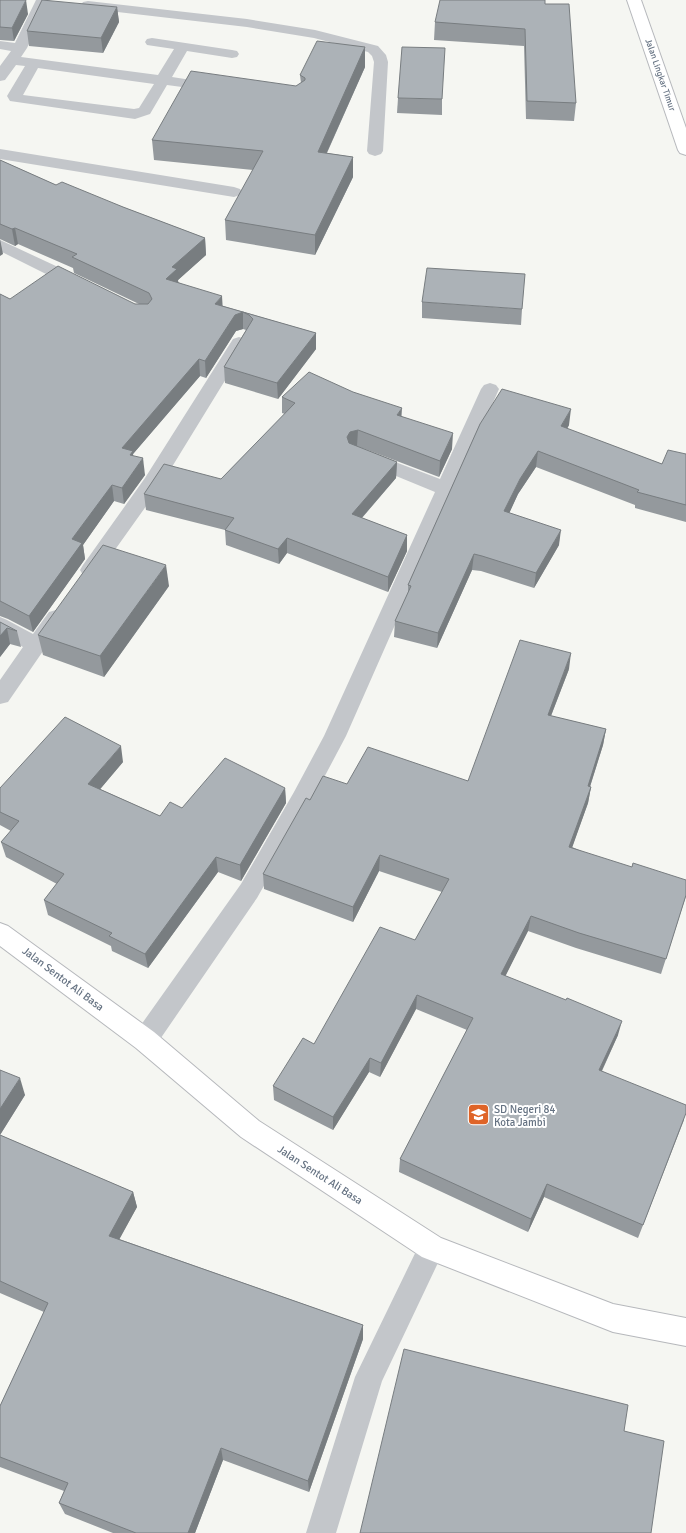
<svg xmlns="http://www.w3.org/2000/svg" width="686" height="1533" font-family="Signika,sans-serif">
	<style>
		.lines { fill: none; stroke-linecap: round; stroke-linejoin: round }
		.highway-casing { stroke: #b6b8bc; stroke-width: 2 }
		.minor { fill: #c3c6ca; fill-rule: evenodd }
		.highway { fill: #fff; fill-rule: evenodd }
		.wall { fill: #94999d }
		.shaded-wall { fill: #787d80 }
		.building { fill: #acb2b7; stroke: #787d80 }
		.labels { text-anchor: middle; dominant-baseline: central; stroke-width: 4; stroke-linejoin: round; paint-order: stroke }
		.far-street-label { font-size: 9px; fill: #657282; stroke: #fff }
		.street-label { font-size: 11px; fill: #657282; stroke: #fff }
		.poi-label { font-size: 11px; fill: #657282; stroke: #fff; text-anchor: start }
	</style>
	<rect width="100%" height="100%" fill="#f5f6f2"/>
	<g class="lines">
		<defs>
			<g id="highway">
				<polygon points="627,0 641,0 686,128 686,155 680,153 678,150"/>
				<polygon points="0,923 8,926 154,1032 259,1121 441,1238 613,1304 686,1318 686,1346 613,1332 422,1257 241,1137 136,1048 0,946"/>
			</g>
		</defs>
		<use href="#highway" class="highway-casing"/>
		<g class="minor">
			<path d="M 36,0 L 50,0 L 27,48 L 21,57 L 158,75 L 174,49 L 147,45 L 145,42 L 147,39 L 152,38 L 232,50 L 237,51 L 239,54 L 237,57 L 232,58 L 187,51 L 172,77 L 217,84 L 219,87 L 217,90 L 212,91 L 167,85 L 150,114 L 135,119 L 10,101 L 7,96 L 25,66 L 16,65 L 5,80 L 0,81 L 0,66 L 11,51 L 0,49 L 0,41 L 15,43 ZM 38,68 L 154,84 L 139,108 L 134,109 L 23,95 Z"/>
			<polygon points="88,1 247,19 315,30 378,46 386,55 388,62 383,151 381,154 375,156 369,154 367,151 374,62 372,56 368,52 314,38 247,27 83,8 81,5 83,2"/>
			<polygon points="0,149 234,187 240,189 242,192 240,195 234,197 0,159"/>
			<polygon points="0,240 86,280 89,284 86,288 80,289 74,288 0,251"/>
			<polygon points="239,337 245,339 248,343 159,488 97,575 90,577 83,575 80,570 83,565 145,478 233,339"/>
			<polygon points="490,383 496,385 499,389 346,736 310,804 257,898 154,1048 145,1051 136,1048 133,1040 136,1032 241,884 294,792 324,736 435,492 362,462 360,458 362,454 369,452 440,479 481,389 484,385"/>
			<polygon points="56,610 63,612 66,617 63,622 8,702 0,704 0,680 23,647 0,634 0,617 7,620 33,634 49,612"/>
			<polygon points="432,1235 442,1239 445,1248 382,1381 336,1533 306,1533 355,1377 422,1239"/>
		</g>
		<use href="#highway" class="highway"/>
	</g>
	<g class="wall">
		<polygon points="0,0 28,14 14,41 0,40"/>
		<polygon points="545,4 576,103 574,121 526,119 524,46 434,40 435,22"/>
		<polygon points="117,7 119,22 103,53 29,46 27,31"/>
		<polygon points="365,47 365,67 327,153 353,157 353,177 315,255 226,240 225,220 253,170 154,160 152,140 296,86 301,83 300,75"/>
		<polygon points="398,98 442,99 442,115 397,113"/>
		<polygon points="0,160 56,185 123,207 205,238 206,255 178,280 178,282 223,306 316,333 316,349 278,399 225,383 224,367 246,330 243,329 236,331 206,378 200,376 133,454 133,456 145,475 124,504 114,501 83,545 85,559 33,632 8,619 0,616 0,294 10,299 139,304 74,273 73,268 18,244 15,246 0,239"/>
		<polygon points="422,302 522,309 521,325 422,318"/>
		<polygon points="282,397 401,416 452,449 439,477 357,446 397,462 396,478 362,518 407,535 407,551 388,592 287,553 279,564 226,545 225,530 146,510 144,494 221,479 285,414 282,413"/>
		<polygon points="480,424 569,425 567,429 662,464 686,454 686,522 635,508 635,505 536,467 518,494 509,513 559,545 534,588 481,571 472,570 437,648 394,637 395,621 408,593 408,585"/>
		<polygon points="169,586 104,677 43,655 38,635"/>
		<polygon points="0,622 17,631 21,647 10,644 0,657"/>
		<polygon points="569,669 551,716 606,729 603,745 590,787 591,787 588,803 572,847 686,896 661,974 576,948 528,931 505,976 618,1035 602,1071 684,1120 638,1238 544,1197 528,1232 399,1172 400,1159 467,1030 416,1009 380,1077 369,1072 333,1130 274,1100 273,1086 314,1044 415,940 442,892 379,871 353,922 264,889 263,874 310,800 347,784 468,781"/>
		<polygon points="123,762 100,789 160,816 182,808 285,788 286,803 241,881 218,872 148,968 112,951 111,946 48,915 44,900 57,884 6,857 1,842 11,831 0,825 0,788"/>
		<polygon points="0,1070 25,1095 0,1135 133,1192 137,1207 119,1239 363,1325 363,1339 309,1492 223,1460 195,1533 113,1533 65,1514 59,1503 64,1491 0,1467 0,1406 44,1312 0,1293"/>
	</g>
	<g class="shaded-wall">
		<polygon points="26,0 28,14 14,41 12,28"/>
		<polygon points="117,7 119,22 103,53 101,38"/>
		<polygon points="365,47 365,67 318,172 318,152"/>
		<polygon points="353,157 353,177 315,255 315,235"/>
		<polygon points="15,228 18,244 15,246 12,229"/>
		<polygon points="205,238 206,255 178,280 179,286 166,279 172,267"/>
		<polygon points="0,239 3,254 0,256"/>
		<polygon points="222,296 223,313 215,304"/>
		<polygon points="243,312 243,329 236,331 206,378 205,361 235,315"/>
		<polygon points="316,333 316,349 278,399 277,383"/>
		<polygon points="199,359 200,376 133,454 135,467 122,448"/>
		<polygon points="402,408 401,424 397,415"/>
		<polygon points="571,409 569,425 559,442 561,426"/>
		<polygon points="358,430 357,446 350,448 347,437 350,432"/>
		<polygon points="453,433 452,449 439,477 440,461"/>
		<polygon points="538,451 536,467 518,494 503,527 504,511 520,479"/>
		<polygon points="143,458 145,475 124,504 122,488"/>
		<polygon points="397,462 396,478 352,529 352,514"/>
		<polygon points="112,485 114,501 83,545 85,559 33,632 29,616 72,539"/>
		<polygon points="561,530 559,545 534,588 536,573"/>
		<polygon points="407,535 407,551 388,592 388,577"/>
		<polygon points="287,538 287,553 279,564 278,549"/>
		<polygon points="474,554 472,570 437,648 438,633"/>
		<polygon points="166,565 169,586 104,677 100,656"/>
		<polygon points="7,628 10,644 0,657 0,636"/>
		<polygon points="571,653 569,669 545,731 548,715"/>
		<polygon points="606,729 603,745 585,802 588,786"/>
		<polygon points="121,746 123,762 91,800 88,784"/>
		<polygon points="591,787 588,803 567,862 569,847"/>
		<polygon points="285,788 286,803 241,881 240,865"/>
		<polygon points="380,855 379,871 353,922 353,907"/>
		<polygon points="216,857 218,872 148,968 145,954"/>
		<polygon points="531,916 528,931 499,989 501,974"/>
		<polygon points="417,995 416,1009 380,1077 381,1063"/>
		<polygon points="622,1021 618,1035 596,1083 599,1070"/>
		<polygon points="370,1058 369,1072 333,1130 333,1117"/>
		<polygon points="20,1078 25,1095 0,1135 0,1109"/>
		<polygon points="547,1184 544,1197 528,1232 531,1219"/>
		<polygon points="133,1192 137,1207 113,1251 109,1236"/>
		<polygon points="363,1325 363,1339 309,1492 308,1481"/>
		<polygon points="221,1448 223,1460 195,1533 188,1533"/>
	</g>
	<g class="building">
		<polygon points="0,0 26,0 12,28 0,27"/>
		<polygon points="42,0 117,7 101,38 27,31"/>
		<polygon points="440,0 545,0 545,4 569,4 576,103 527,101 525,29 435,22"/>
		<polygon points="317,41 365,47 318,152 353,157 315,235 225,220 263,151 152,140 191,71 296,86 305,80 305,78 300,75"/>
		<polygon points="402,47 445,48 442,99 398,98"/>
		<polygon points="0,160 56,185 62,182 123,207 205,238 172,267 177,269 166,279 222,296 215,304 316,333 277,383 224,367 253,319 249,315 243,312 235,315 205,361 199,359 122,448 133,451 130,455 143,458 122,488 112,485 72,539 82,543 29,616 4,603 0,601 0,294 10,299 58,266 135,304 148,304 152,299 149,293 72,257 77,254 15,228 12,229 0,224"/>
		<polygon points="427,268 525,274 522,309 422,302"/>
		<polygon points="309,372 353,392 402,408 397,415 453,433 440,461 358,430 350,432 347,437 349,443 397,462 352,514 407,535 388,577 287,538 278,549 225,530 234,518 144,494 164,464 221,479 295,403 282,397"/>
		<polygon points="502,389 571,409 561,426 662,464 668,450 686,454 686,505 637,492 639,490 538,451 520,479 504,511 561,530 536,573 482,556 474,554 438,633 395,621 411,586 408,585 480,424"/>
		<polygon points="103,545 166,565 100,656 38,635"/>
		<polygon points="0,622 17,631 7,628 0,636"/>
		<polygon points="520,640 571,653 548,715 606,729 588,786 591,787 569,847 632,867 633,863 686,880 686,895 666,959 579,933 531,916 501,974 566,1000 567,998 622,1021 599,1070 686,1105 686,1113 643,1225 547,1184 531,1219 400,1159 473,1018 417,995 381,1063 370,1058 333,1117 273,1086 303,1038 314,1044 380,927 415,940 449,879 380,855 353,907 263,874 306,798 310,800 323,776 347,784 368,747 468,781"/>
		<polygon points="65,717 121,746 88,784 160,816 170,802 182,808 225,758 285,788 240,865 216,857 145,954 109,936 112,933 44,900 64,874 1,842 19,821 0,812 0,788"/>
		<polygon points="0,1070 20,1078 0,1109"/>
		<polygon points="0,1135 133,1192 109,1236 363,1325 308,1481 221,1448 188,1533 136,1533 59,1503 68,1483 0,1457 0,1406 48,1303 0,1281"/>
		<polygon points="404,1349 628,1405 624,1431 664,1441 651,1533 360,1533"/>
	</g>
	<defs>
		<symbol id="school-square" viewBox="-11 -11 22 22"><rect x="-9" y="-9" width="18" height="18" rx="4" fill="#df6428" stroke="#fff"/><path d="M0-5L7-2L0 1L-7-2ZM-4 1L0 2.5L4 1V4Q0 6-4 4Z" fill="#fff"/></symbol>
	</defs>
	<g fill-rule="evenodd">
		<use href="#school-square" x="466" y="1102" width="25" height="25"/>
	</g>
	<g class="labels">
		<g class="far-street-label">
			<text transform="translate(660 75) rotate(71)">Jalan Lingkar Timur</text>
		</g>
		<g class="street-label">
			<text transform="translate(63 979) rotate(37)">Jalan Sentot Ali Basa</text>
			<text transform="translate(320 1175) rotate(33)">Jalan Sentot Ali Basa</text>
		</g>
		<g class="poi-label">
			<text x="494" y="1109">SD Negeri 84<tspan x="494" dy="13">Kota Jambi</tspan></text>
		</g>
	</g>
</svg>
